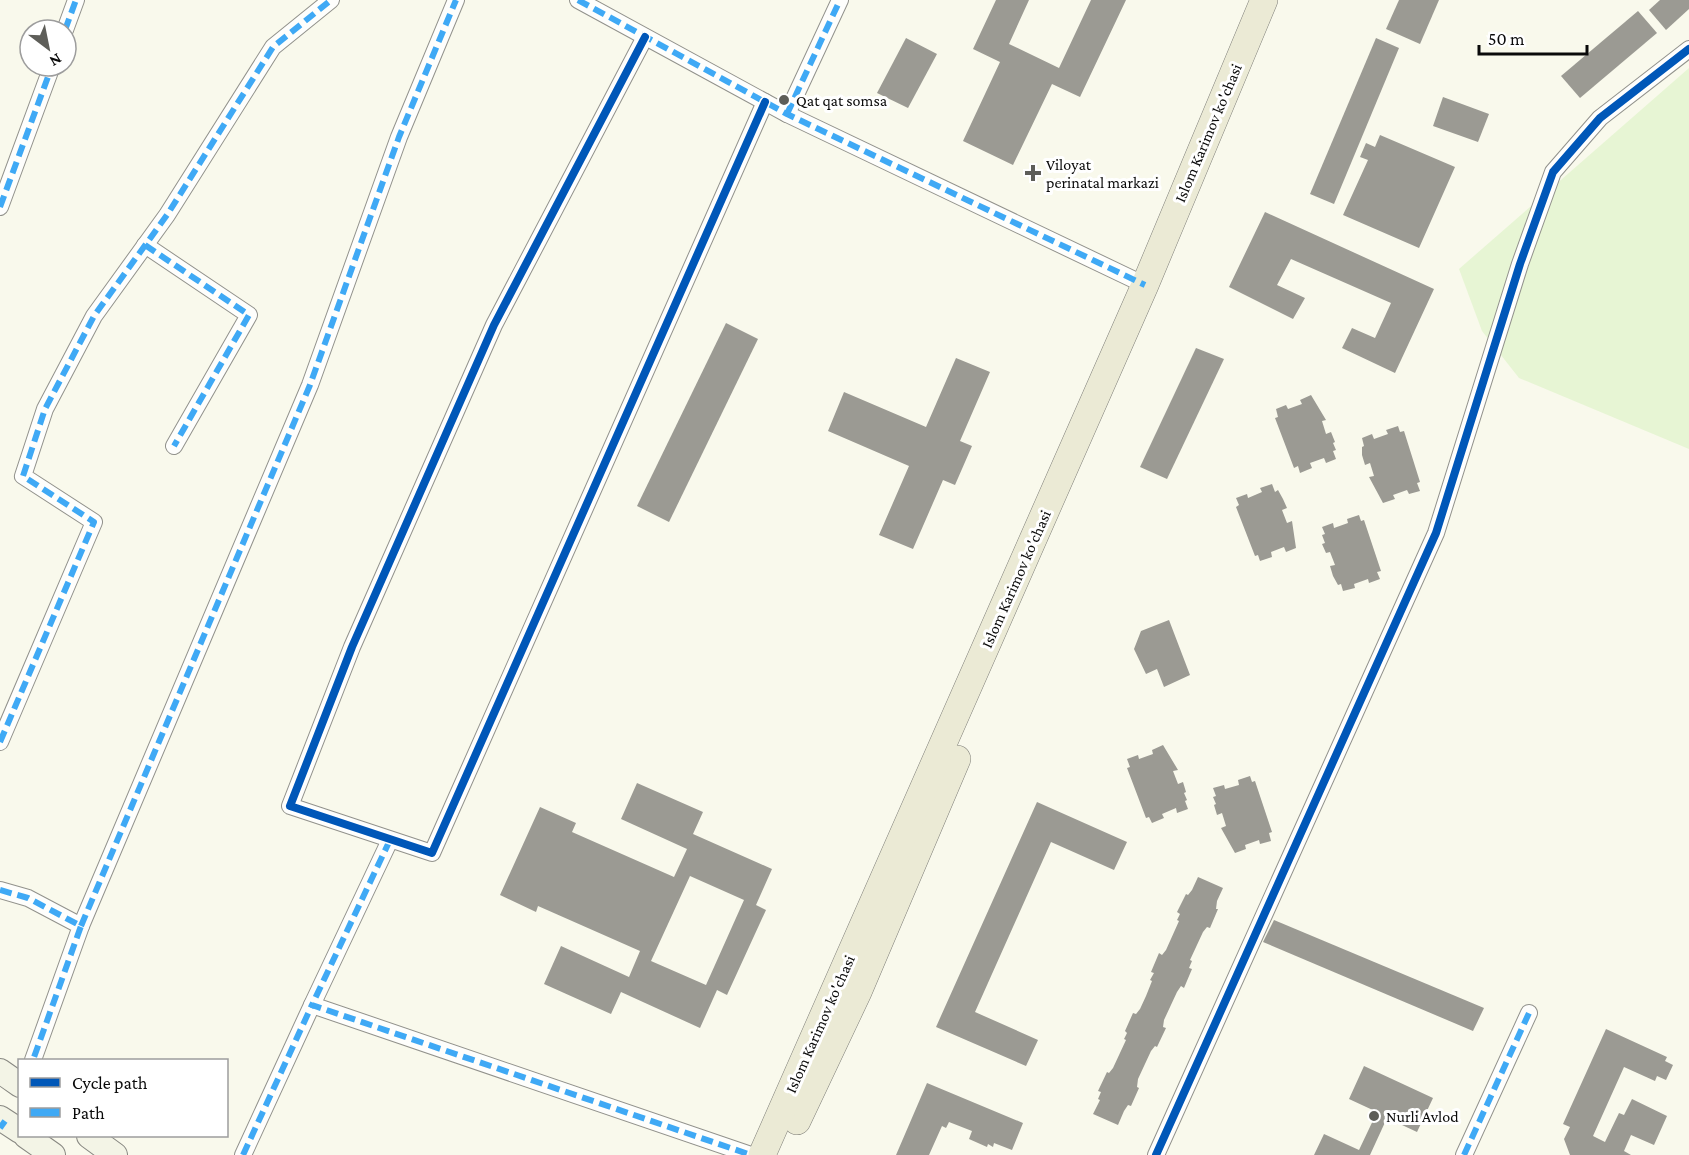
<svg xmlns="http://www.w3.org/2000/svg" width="1689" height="1155" font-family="'Crimson Pro',serif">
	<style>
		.pitch { fill: #e7f5d4 }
		.building { fill: #9b9a93; fill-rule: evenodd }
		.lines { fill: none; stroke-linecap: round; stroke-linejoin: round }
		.street-casing { stroke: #92928c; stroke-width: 18 }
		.secondary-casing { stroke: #888882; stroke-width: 26 }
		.primary-casing { stroke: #7f7f79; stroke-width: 28 }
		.street { stroke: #fefefc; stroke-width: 16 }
		.secondary { stroke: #f3f4e6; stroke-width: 24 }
		.primary { stroke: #ebead5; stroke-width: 27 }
		.quiet { stroke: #3fa9f5; stroke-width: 6; stroke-dasharray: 12 6; stroke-linecap: butt }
		.cycleway-casing { stroke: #fff; stroke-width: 11 }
		.cycleway { stroke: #0057b8; stroke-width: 8 }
		.poi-dot { fill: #5e5e59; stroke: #fff; stroke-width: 2 }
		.labels { text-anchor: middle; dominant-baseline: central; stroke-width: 6; stroke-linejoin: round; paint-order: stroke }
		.poi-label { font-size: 16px; fill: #0a0a0a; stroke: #fff; text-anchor: start }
		.street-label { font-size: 16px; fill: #0a0a0a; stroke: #fff }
	</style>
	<rect width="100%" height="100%" fill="#f9f9ec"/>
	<polygon class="pitch" points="1689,68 1689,449 1519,378 1482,331 1459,269"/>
	<g class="building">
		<polygon points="996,0 1029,0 1009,44 1059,68 1091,0 1126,0 1080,97 1052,84 1013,165 963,141 1000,62 973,49"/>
		<polygon points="1399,0 1439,0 1420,44 1386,29"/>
		<polygon points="1660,0 1689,0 1689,9 1666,30 1649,10"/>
		<polygon points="1638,11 1657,33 1580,98 1561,76"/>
		<polygon points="906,38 937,54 908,108 877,93"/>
		<polygon points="1376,38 1399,48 1334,204 1310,194"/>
		<polygon points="1443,97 1489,114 1478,142 1433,126"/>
		<polygon points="1380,135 1455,167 1419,248 1343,215 1368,160 1360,157 1366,143 1375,147"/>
		<polygon points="1265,212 1434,289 1395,373 1342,348 1352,328 1375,338 1391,303 1291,259 1277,285 1305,298 1293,319 1229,287"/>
		<polygon points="726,323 758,339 669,522 637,506"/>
		<polygon points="1196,348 1224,359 1167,479 1140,467"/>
		<polygon points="956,358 990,372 960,441 972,446 955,485 943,480 913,549 879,535 909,466 828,431 844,392 926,427"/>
		<polygon points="1311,395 1326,420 1322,421 1326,434 1331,432 1335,442 1333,443 1336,450 1333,451 1336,459 1326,463 1324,458 1310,463 1312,468 1300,473 1298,466 1294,468 1275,418 1278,417 1276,409 1286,405 1288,409 1302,404 1300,400"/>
		<polygon points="1398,426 1400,432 1404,431 1420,482 1417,483 1420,491 1409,494 1407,490 1393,495 1395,499 1383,503 1369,477 1374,476 1370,463 1365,465 1362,455 1362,447 1364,446 1362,438 1372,434 1374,439 1388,434 1386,430"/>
		<polygon points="1272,484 1275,492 1278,490 1283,499 1287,508 1282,510 1287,523 1292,521 1296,548 1286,552 1284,547 1271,552 1272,557 1260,561 1258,555 1255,556 1236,507 1239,505 1236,498 1247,494 1248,498 1262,492 1260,488"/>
		<polygon points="1359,515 1361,521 1364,520 1381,571 1377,572 1380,579 1369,583 1368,579 1354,584 1355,588 1343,591 1341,584 1338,585 1333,576 1330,566 1335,565 1330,552 1326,553 1322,544 1325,543 1322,535 1325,534 1322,527 1333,523 1334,528 1348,523 1347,519"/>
		<polygon points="1169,620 1190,675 1164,687 1157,669 1146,674 1134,649 1141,631"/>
		<polygon points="1163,745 1178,770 1173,771 1178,784 1183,782 1186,792 1184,793 1187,800 1185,801 1188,809 1177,813 1176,808 1162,814 1164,818 1152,823 1149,817 1146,818 1127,768 1130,767 1127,759 1138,755 1139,759 1153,754 1152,750"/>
		<polygon points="1250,776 1252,782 1255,781 1272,832 1269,833 1271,841 1260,844 1259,840 1245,845 1246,849 1235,853 1221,828 1226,826 1222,813 1217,815 1214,805 1216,804 1213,797 1216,796 1213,788 1224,785 1225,789 1239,785 1238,780"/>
		<path d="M 637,783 L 703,812 L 693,834 L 772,869 L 756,905 L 766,910 L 727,995 L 717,990 L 700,1028 L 621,992 L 611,1014 L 544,984 L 561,946 L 629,977 L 640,951 L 538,906 L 536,912 L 500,895 L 540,807 L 576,823 L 572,832 L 674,877 L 687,849 L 621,819 ZM 690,876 L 744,900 L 706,985 L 651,961 Z"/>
		<polygon points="1037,802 1127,842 1114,870 1051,842 975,1012 1038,1040 1026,1066 936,1027"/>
		<polygon points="1198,877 1223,888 1217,901 1216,909 1218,909 1210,928 1207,927 1203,932 1190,960 1192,961 1189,968 1192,969 1184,988 1181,986 1177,992 1164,1020 1163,1027 1166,1028 1157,1047 1155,1046 1151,1051 1138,1079 1137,1087 1139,1088 1131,1106 1128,1105 1124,1111 1118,1125 1093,1114 1100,1100 1098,1099 1101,1092 1098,1091 1107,1072 1109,1073 1113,1068 1126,1040 1124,1039 1127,1033 1125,1031 1133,1013 1136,1014 1140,1009 1146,996 1152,981 1150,980 1154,973 1151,972 1159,953 1162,955 1166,950 1179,921 1177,920 1180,914 1177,912 1186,894 1188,895 1192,890"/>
		<polygon points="1274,920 1484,1008 1473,1031 1263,942"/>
		<polygon points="1606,1029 1667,1057 1665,1061 1673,1065 1666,1080 1657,1076 1655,1081 1624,1067 1593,1136 1605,1142 1619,1113 1624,1115 1632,1099 1667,1116 1654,1145 1631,1135 1624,1151 1631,1155 1570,1155 1564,1139 1570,1127 1563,1124"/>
		<polygon points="1364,1066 1433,1098 1417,1132 1387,1118 1370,1155 1314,1155 1324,1134 1359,1150 1377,1112 1349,1099"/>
		<polygon points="927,1083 1023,1123 1012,1150 994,1143 993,1147 988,1144 987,1147 969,1139 972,1131 949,1122 946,1128 942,1126 929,1155 896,1155"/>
	</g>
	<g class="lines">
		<defs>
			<g id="street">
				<polyline points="578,0 787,114 1145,285"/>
				<polyline points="65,30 76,0"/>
				<polyline points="645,37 494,325 352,647 290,806 432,853 765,102"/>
				<polyline points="787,114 840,0"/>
				<polyline points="0,207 52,66"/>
				<polyline points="145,245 249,315 174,446"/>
				<polyline points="0,742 94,522 23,476 45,409 94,316 167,215 273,47 331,0"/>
				<polyline points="390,840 312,1005 751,1155"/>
				<polyline points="0,890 28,898 81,926 33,1060"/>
				<polyline points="81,926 310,385 399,137 456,0"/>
				<polyline points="243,1155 312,1005"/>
				<polyline points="1156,1155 1436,533 1520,264 1553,172 1600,118 1689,49"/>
				<polyline points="1464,1155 1529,1013"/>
			</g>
			<g id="secondary">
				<polyline points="0,1071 20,1085"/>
				<polyline points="0,1118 20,1131"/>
				<polyline points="26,1136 53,1155"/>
				<polyline points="89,1136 115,1155"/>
			</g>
			<g id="primary">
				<polyline points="797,1121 858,992 957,759"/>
				<polyline points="762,1155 1145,285 1264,0"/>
			</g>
		</defs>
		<use href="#street" class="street-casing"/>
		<use href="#secondary" class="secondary-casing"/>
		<use href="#primary" class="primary-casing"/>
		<use href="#street" class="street"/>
		<use href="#secondary" class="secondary"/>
		<use href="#primary" class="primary"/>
		<g class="quiet">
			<polyline points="578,0 787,114 1145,285"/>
			<polyline points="65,30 76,0"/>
			<polyline points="787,114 840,0"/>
			<polyline points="0,207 52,66"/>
			<polyline points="145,245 249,315 174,446"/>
			<polyline points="0,742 94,522 23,476 45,409 94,316 167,215 273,47 331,0"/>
			<polyline points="390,840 312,1005 751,1155"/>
			<polyline points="0,890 28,898 81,926 33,1060"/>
			<polyline points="81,926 310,385 399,137 456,0"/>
			<polyline points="0,1128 5,1121"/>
			<polyline points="243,1155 312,1005"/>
			<polyline points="1464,1155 1529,1013"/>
		</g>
		<defs>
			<g id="cycleway">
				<polyline points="645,37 494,325 352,647 290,806 432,853 765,102"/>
				<polyline points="1156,1155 1436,533 1520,264 1553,172 1600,118 1689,49"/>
			</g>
		</defs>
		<use href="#cycleway" class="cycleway-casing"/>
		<use href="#cycleway" class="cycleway"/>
	</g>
	<g class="poi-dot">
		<circle cx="784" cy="100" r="6"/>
		<path d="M1030 164h6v6h6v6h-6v6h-6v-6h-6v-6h6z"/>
		<circle cx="1374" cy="1116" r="6"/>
	</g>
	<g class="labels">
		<g class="poi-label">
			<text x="796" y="100">Qat qat somsa</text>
			<text x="1046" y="164">Viloyat<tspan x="1046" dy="18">perinatal markazi</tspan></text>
			<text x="1386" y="1116">Nurli Avlod</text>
		</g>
		<g class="street-label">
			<text transform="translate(1208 133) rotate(-67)">Islom Karimov ko'chasi</text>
			<text transform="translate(1016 579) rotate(-66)">Islom Karimov ko'chasi</text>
			<text transform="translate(820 1024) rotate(-66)">Islom Karimov ko'chasi</text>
		</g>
	</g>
	<rect x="18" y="1059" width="210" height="78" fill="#ffffff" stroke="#9d9d9d" stroke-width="1.5"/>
	<rect x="30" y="1078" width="30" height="9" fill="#0057b8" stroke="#9d9d9d" stroke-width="1.5"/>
	<text x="72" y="1089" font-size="18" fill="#0a0a0a">Cycle path</text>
	<rect x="30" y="1108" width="30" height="9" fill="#3fa9f5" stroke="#9d9d9d" stroke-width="1.5"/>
	<text x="72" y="1119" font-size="18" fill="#0a0a0a">Path</text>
	<g transform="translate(48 48) rotate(148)"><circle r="28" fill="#ffffff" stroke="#9d9d9d" stroke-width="1.5"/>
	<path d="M0-4.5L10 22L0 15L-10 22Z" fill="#5e5e59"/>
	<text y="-9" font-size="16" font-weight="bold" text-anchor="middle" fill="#0a0a0a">N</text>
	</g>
	<path d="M1479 45v9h108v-9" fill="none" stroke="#0a0a0a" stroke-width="3"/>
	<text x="1488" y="45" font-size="18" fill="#0a0a0a" stroke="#ffffff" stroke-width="4.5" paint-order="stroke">50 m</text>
</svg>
